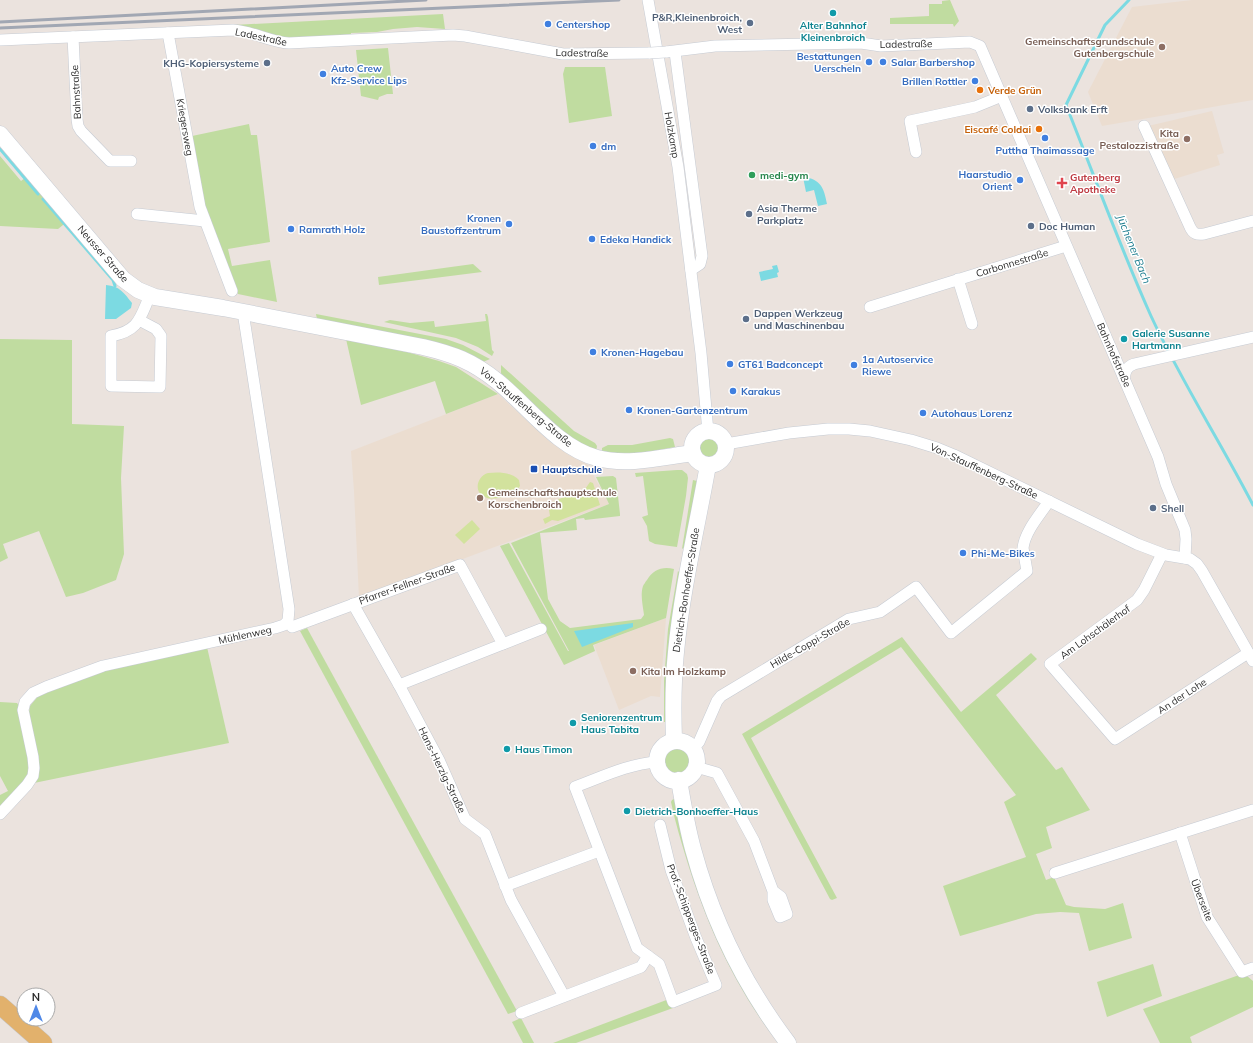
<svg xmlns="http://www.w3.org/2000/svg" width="1253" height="1043" font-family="Mulish,sans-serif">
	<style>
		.education { fill: #ebddd0 }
		.green { fill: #c0dca0 }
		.pitch { fill: #d2e29d }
		.water { fill: #7cdae2 }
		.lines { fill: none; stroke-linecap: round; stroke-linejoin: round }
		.stream { stroke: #7cdae2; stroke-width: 3 }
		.street-casing { stroke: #c6cbd3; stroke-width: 12 }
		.secondary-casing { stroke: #c6cbd3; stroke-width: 17 }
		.primary-casing { stroke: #c4c4c4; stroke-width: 19 }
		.street { stroke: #fff; stroke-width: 11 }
		.secondary { stroke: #fff; stroke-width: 16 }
		.primary { stroke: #e2b16c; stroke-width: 18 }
		.rail { stroke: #a1a7b3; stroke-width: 3 }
		.street-bridge-casing { stroke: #c6cbd3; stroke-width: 12; stroke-linecap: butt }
		.street-bridge { stroke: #fff; stroke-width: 11 }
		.culture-dot { fill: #0f9aa8; stroke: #fff; stroke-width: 1.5 }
		.service-dot { fill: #5c6f8a; stroke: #fff; stroke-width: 1.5 }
		.shop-dot { fill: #3f7fe0; stroke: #fff; stroke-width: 1.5 }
		.education-dot { fill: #8d6e63; stroke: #fff; stroke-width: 1.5 }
		.food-dot { fill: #e8710a; stroke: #fff; stroke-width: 1.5 }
		.leisure-dot { fill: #2e9e5b; stroke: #fff; stroke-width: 1.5 }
		.health-dot { fill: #e0444e; stroke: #fff; stroke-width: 1.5 }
		.transit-dot { fill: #1a4fb4; stroke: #fff; stroke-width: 1.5 }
		.labels { text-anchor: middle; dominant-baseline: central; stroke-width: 3; stroke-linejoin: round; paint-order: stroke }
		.service-label { font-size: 10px; font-weight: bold; fill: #4e5e75; stroke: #fff; text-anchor: start }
		.shop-label { font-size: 10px; font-weight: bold; fill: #366cbe; stroke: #fff; text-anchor: start }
		.culture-label { font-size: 10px; font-weight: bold; fill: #0d838f; stroke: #fff; text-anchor: start }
		.street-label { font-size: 10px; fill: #2b2b2b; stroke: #fff }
		.education-label { font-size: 10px; font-weight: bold; fill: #785e54; stroke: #fff; text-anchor: end }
		.food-label { font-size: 10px; font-weight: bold; fill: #c56008; stroke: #fff; text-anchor: start }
		.leisure-label { font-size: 10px; font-weight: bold; fill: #27864d; stroke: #fff; text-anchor: start }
		.health-label { font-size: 10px; font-weight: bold; fill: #be3a42; stroke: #fff; text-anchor: start }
		.transit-label { font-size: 10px; font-weight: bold; fill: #164399; stroke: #fff; text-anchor: start }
		.water-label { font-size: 11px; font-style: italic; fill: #1b7c8e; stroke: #fff }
	</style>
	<rect width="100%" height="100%" fill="#ebe3de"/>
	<g class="education">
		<polygon points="1192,0 1253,0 1253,100 1102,126 1088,92 1132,7"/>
		<polygon points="1212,111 1224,153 1217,155 1220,165 1171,180 1148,126"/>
		<polygon points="498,394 549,441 569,455 588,465 609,504 359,598 354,491 351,451"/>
		<polygon points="666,618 660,697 651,696 619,710 594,645"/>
	</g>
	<g class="green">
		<polygon points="950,0 959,21 954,27 953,24 890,24 890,18 929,16 929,4 942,4 942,1"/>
		<polygon points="443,14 445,29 417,27 393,29 377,32 351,33 351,36 294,38 281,37 233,25"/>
		<polygon points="388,48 393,94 387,94 379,97 378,100 361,96 356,50"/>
		<polygon points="565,67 605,67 612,116 569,123 563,74"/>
		<polygon points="249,124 251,135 257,135 270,242 228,249 232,266 270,260 277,302 238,294 204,205 192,136"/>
		<polygon points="0,156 21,181 29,175 68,221 58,229 0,226"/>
		<polygon points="473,264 482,272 379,285 378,277"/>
		<polygon points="316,314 446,339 463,345 490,359 483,362 317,319"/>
		<polygon points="485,314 487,314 488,317 492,350 494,352 492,356 478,347 456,338 384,322 390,320 410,323 434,321 435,327 486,321"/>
		<polygon points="0,339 72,340 72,424 124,426 121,478 124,554 116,580 83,593 66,597 39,531 3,544 8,558 0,562"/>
		<polygon points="346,339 407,352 439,361 456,367 498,394 446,414 435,381 361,405"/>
		<polygon points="501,365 574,431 595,443 597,446 596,452 575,442 502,377 501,373"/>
		<polygon points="670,438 673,439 675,447 638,454 602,454 602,448 608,445 632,445"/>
		<circle cx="709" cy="448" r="10"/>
		<polygon points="677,470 682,470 687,474 688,478 686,496 677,547 655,544 649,541 647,526 642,517 648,515 643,476 636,477 635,473"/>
		<path d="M 613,476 L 616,478 L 620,514 L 620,516 L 585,520 L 584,518 L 576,519 L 577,530 L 540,533 L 548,599 L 560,621 L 570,628 L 641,619 L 644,615 C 643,606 640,595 643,586 C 643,586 646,581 647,580 C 653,570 662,566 674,569 L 666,618 L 593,645 L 595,651 L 564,665 L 500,546 L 509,543 L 568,651 L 569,651 L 511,543 L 609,504 L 596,477 Z"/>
		<polygon points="693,480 697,481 687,545 682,549"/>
		<polygon points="678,571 682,575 667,722 664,722 664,681 668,629"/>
		<polygon points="307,628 517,1011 508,1014 300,631"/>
		<polygon points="902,637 961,712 1031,653 1037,659 996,695 1056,770 1062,767 1090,810 1046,827 1052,848 1036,854 1046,880 1054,877 1066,905 1074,907 1105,909 1123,903 1132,938 1089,951 1079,913 1060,912 1036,914 960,936 943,886 1026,857 1004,802 1016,795 901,647 751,738 837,898 832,900 830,899 742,734"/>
		<polygon points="207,647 229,743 34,783 28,719 30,706 39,695 106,669"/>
		<polygon points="0,702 17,703 19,706 31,759 28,776 0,808 0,795 8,791 0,776"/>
		<circle cx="677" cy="761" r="14"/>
		<path d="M 674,799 L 680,822 L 782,1043 L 778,1043 C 735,987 708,928 687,861 C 681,841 675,822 671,802 L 672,800 Z"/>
		<polygon points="1153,964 1162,996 1107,1017 1097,982"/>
		<polygon points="1242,974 1247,976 1253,981 1253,1007 1190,1037 1192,1043 1160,1043 1143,1009"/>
		<polygon points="669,999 673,1008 576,1043 553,1043"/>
		<polygon points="521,1018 534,1043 523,1043 512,1022"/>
	</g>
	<g class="pitch">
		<path d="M 488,473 C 499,472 511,472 519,480 L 520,486 C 515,494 494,502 485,497 C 473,492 477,476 488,473 Z"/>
		<polygon points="590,482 593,483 600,505 558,521 552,520 545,524 543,519 550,516 548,504 573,493 583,492"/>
		<polygon points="472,520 480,529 464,544 455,535"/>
	</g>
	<g class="water">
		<path d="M 803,177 C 821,179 824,188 827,204 L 818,206 L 814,190 L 806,192 Z"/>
		<polygon points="777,265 779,272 777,273 778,277 761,281 759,272 773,269 772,266"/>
		<path d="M 106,285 C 120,286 124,293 132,303 L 131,308 L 116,319 L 105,319 Z"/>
		<polygon points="633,623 633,627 582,647 574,631"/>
	</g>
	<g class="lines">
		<g class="stream">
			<path d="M 1129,0 L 1105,25 L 1066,105 C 1094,175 1120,247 1151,316 C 1181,381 1220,441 1253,505"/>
			<polyline points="0,149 38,194"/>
			<polyline points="43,199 113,280 115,286"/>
		</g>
		<defs>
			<g id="street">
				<polyline points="648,0 678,167 701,353 708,432"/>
				<polyline points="168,33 200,207 232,291"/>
				<polyline points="73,37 77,119 78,126 81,131 110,161 131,161"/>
				<path d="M 0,40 L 233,30 C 252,31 270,42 289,43 L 453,35 L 465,36 L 563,54 L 650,53"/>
				<polyline points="666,52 715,46 861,43 881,46 970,42 980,46 1158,457 1166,484 1185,530 1186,539 1185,558"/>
				<polyline points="675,52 702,256 700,264 691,270"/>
				<path d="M 1144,126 L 1190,227 C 1193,234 1197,235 1204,234 L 1253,221"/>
				<polyline points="916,152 910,121 975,107 1002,96"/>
				<polyline points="137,214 205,221"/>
				<polyline points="958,279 972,324"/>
				<polyline points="870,307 1066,246"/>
				<path d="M 139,320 L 156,329 L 161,336 L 160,387 L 111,386 L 111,336 C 139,331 140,318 150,295"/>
				<path d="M 1124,379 C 1125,372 1126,367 1134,364 L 1253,337"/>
				<polyline points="726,444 789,433 828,429 849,429 870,431 911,440 937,448 954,455 1137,544 1166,555 1190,559 1197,564 1202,571 1253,661"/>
				<polyline points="1162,554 1144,590 1137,600 1050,664 1115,739 1248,653"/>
				<polyline points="353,604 399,685 439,760 465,819 485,834 511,900 564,996"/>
				<polyline points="292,627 460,565 503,644 399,685"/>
				<polyline points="503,644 541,629"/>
				<path d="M 692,748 L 699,742 L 717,701 L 721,696 L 849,619 L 880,612 L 916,587 L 951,633 L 1027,571 L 1023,548 C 1025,531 1040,515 1049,501"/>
				<path d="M 657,762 C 628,764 602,777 575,787 L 637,948 L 659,964 L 673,1002 L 716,985 L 696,938 L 671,870 L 660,825"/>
				<polyline points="696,767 717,773 754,841 773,891 773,900 780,917 787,914 781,897 773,891"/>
				<polyline points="0,814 27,785 33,776 34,768 33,757 23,710 25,702 33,693 46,687 103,666 275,628 284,625 288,621 289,609 243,312"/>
				<polyline points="1180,833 1207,917 1242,972 1253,968"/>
				<polyline points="1055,873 1253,810"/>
				<polyline points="505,886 599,851"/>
				<polyline points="521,1013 641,967 648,956"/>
			</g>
			<g id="secondary">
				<path d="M 0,134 L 123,279 L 138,290 L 155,297 L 223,308 L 423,347 C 453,354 472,361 497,381 C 527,405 558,448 597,458 C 628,466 662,457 693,453"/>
				<circle cx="709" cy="448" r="17"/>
				<path d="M 674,740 C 673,711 673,681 676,652 C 682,589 697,527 708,465"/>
				<circle cx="677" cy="761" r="20"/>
				<path d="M 679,780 C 683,804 687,827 693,849 C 712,919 744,985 788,1043"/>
			</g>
			<polyline id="primary" points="0,1005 43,1043"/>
		</defs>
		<use href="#street" class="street-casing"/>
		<use href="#secondary" class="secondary-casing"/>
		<use href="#primary" class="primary-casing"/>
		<use href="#street" class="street"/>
		<use href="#secondary" class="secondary"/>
		<use href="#primary" class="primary"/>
		<g class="rail">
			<polyline points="0,22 426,0"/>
			<polyline points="0,28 619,0"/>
		</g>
		<defs>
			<polyline id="street-bridge" points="650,53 666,52"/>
		</defs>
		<use href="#street-bridge" class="street-bridge-casing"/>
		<use href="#street-bridge" class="street-bridge"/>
	</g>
	<g class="culture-dot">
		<circle cx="833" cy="13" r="4"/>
		<circle cx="1124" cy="339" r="4"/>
		<circle cx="573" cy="723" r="4"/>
		<circle cx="507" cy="749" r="4"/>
		<circle cx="627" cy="811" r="4"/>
	</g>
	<g class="service-dot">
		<circle cx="750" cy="23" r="4"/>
		<circle cx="267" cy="63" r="4"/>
		<circle cx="1030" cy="109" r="4"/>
		<circle cx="749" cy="214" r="4"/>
		<circle cx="1031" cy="226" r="4"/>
		<circle cx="746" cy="319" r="4"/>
		<circle cx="1153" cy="508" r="4"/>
	</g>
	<g class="shop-dot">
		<circle cx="548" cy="24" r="4"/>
		<circle cx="869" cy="62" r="4"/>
		<circle cx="883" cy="62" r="4"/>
		<circle cx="323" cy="74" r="4"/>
		<circle cx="975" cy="81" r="4"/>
		<circle cx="1045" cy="138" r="4"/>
		<circle cx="593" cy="146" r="4"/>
		<circle cx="1020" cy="180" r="4"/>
		<circle cx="509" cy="224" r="4"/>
		<circle cx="291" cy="229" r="4"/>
		<circle cx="592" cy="239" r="4"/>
		<circle cx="593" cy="352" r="4"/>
		<circle cx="730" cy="364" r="4"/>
		<circle cx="854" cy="365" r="4"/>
		<circle cx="733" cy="391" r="4"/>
		<circle cx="629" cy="410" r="4"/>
		<circle cx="923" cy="413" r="4"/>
		<circle cx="963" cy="553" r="4"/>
	</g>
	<g class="education-dot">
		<circle cx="1162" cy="47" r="4"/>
		<circle cx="1187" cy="139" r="4"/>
		<circle cx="480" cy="498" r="4"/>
		<circle cx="633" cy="671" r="4"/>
	</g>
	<g class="food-dot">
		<circle cx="980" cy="90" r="4"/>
		<circle cx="1039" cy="129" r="4"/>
	</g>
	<circle class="leisure-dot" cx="752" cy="175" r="4"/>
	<path class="health-dot" d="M1060 177h4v4h4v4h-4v4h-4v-4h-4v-4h4z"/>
	<rect class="transit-dot" x="530" y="465" width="8" height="8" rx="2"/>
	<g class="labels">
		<g class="service-label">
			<text x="742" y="17" text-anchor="end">P&amp;R,Kleinenbroich,<tspan x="742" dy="12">West</tspan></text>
			<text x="259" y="63" text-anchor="end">KHG-Kopiersysteme</text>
			<text x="1038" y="109">Volksbank Erft</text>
			<text x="757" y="208">Asia Therme<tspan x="757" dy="12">Parkplatz</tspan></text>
			<text x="1039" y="226">Doc Human</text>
			<text x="754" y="313">Dappen Werkzeug<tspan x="754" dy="12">und Maschinenbau</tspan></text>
			<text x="1161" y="508">Shell</text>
		</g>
		<g class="shop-label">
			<text x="556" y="24">Centershop</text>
			<text x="861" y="56" text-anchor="end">Bestattungen<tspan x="861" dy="12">Uerscheln</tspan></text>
			<text x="891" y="62">Salar Barbershop</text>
			<text x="331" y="68">Auto Crew<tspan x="331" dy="12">Kfz-Service Lips</tspan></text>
			<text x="967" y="81" text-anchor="end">Brillen Rottler</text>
			<text x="601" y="146">dm</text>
			<text x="1045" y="150" text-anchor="middle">Puttha Thaimassage</text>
			<text x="1012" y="174" text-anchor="end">Haarstudio<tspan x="1012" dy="12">Orient</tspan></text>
			<text x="501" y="218" text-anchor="end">Kronen<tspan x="501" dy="12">Baustoffzentrum</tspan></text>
			<text x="299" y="229">Ramrath Holz</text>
			<text x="600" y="239">Edeka Handick</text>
			<text x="601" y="352">Kronen-Hagebau</text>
			<text x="862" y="359">1a Autoservice<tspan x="862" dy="12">Riewe</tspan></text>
			<text x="738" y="364">GT61 Badconcept</text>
			<text x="741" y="391">Karakus</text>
			<text x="637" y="410">Kronen-Gartenzentrum</text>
			<text x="931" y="413">Autohaus Lorenz</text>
			<text x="971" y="553">Phi-Me-Bikes</text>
		</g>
		<g class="culture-label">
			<text x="833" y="25" text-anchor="middle">Alter Bahnhof<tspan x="833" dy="12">Kleinenbroich</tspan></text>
			<text x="1132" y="333">Galerie Susanne<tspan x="1132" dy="12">Hartmann</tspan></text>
			<text x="581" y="717">Seniorenzentrum<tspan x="581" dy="12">Haus Tabita</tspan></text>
			<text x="515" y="749">Haus Timon</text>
			<text x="635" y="811">Dietrich-Bonhoeffer-Haus</text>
		</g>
		<g class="street-label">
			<text transform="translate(261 37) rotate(12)">Ladestraße</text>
			<text transform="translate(906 44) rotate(-1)">Ladestraße</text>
			<text transform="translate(582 53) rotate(1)">Ladestraße</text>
			<text transform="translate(76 92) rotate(-93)">Bahnstraße</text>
			<text transform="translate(185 127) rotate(80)">Kriegersweg</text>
			<text transform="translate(672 135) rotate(80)">Holzkamp</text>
			<text transform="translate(103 254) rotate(49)">Neusser Straße</text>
			<text transform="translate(1012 263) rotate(-17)">Carbonnestraße</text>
			<text transform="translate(1114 355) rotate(66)">Bahnhofstraße</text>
			<text transform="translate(526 407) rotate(40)">Von-Stauffenberg-Straße</text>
			<text transform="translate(984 471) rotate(25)">Von-Stauffenberg-Straße</text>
			<text transform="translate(407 584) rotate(-20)">Pfarrer-Fellner-Straße</text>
			<text transform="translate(686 590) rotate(-81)">Dietrich-Bonhoeffer-Straße</text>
			<text transform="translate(1095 632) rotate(-36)">Am Lohschälerhof</text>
			<text transform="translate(245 635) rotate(-12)">Mühlenweg</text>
			<text transform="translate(810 643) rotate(-30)">Hilde-Coppi-Straße</text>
			<text transform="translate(1182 696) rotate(-33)">An der Lohe</text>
			<text transform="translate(442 770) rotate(64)">Hans-Herzig-Straße</text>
			<text transform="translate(1202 900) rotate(69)">Überseite</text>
			<text transform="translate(691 919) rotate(69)">Prof.-Schipperges-Straße</text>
		</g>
		<g class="education-label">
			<text x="1154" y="41">Gemeinschaftsgrundschule<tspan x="1154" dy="12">Gutenbergschule</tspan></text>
			<text x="1179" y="133">Kita<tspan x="1179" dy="12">Pestalozzistraße</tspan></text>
			<text x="488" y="492" text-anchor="start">Gemeinschaftshauptschule<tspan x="488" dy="12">Korschenbroich</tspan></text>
			<text x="641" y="671" text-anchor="start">Kita Im Holzkamp</text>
		</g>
		<g class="food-label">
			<text x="988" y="90">Verde Grün</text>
			<text x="1031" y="129" text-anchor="end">Eiscafé Coldai</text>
		</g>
		<g class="leisure-label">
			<text x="760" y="175">medi-gym</text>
		</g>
		<g class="health-label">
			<text x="1070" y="177">Gutenberg<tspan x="1070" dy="12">Apotheke</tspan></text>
		</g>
		<g class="transit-label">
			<text x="542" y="469">Hauptschule</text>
		</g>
		<g class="water-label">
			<text transform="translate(1134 249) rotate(68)">Jüchener Bach</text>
		</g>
	</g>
	<g transform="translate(36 1007)"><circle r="19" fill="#ffffff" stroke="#aaaaaa"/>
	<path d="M0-3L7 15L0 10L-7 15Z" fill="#4f88e7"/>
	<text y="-6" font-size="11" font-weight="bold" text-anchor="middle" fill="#2b2b2b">N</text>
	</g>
</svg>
